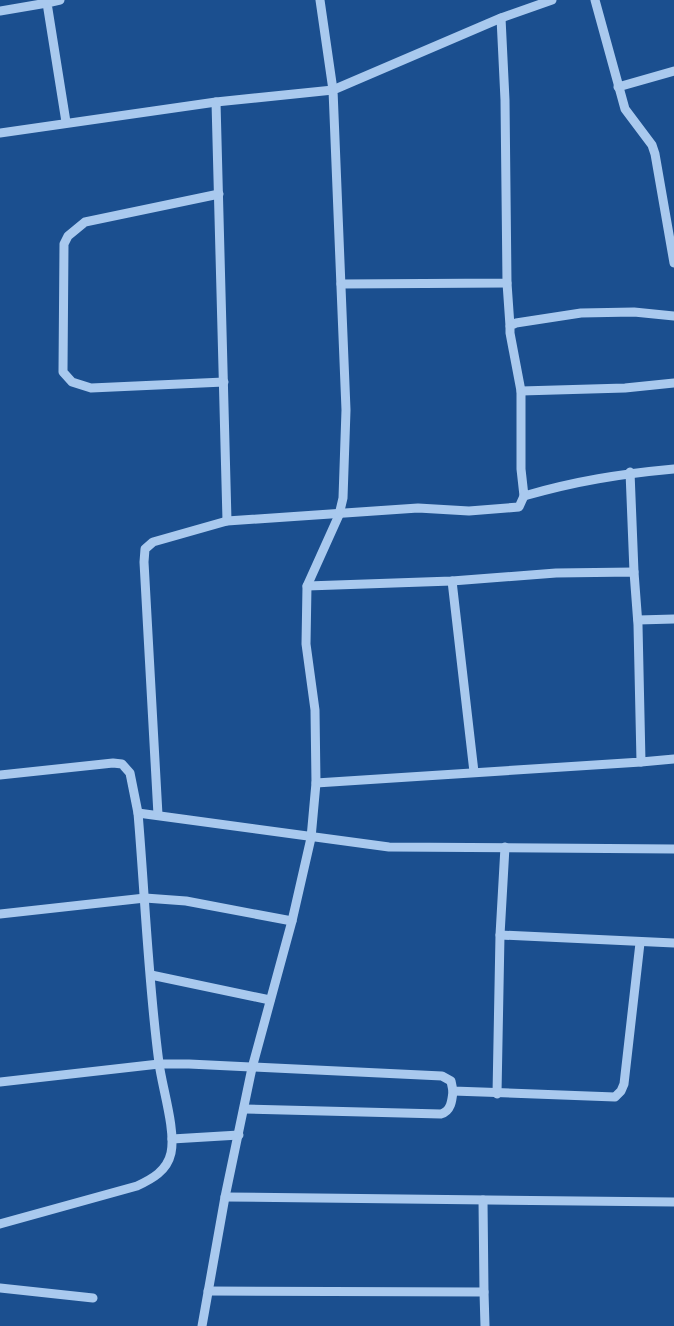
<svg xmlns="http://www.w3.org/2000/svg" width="674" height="1326" font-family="'Nunito Sans',sans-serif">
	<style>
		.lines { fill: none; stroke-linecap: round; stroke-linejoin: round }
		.minor { stroke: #a9c9ee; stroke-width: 9 }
	</style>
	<rect width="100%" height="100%" fill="#1b4f8f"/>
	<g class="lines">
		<g class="minor">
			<polyline points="60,0 47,3 66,122"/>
			<polyline points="595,0 625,109 652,145 655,154 674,263"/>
			<polyline points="0,11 47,3 47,0"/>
			<polyline points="618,87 674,71"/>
			<polyline points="216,102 227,521"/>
			<polyline points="0,133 216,102 333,90 320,0"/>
			<polyline points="219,194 85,222 68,236 64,244 63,372 72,382 91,388 224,382"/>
			<polyline points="507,283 510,326"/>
			<polyline points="341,284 507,283 505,100 501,18"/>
			<path d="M 674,316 L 634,312 L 581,313 L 516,323 L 510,326 L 510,333 L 521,391 L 521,469 L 524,496 C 576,481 620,474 674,469"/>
			<polyline points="521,391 625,388 674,383"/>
			<polyline points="630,472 634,572"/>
			<polyline points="452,581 474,772"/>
			<polyline points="307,586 452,581 556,573 634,572 638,625 641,762 316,783"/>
			<polyline points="638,620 674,619"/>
			<polyline points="641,762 674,759"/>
			<path d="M 0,775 L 113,763 L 122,764 L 130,773 L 138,813 C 145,896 148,980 159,1063 C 162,1087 176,1130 171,1153 C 167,1171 152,1179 137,1186 L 0,1224"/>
			<polyline points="138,813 389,847 674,849"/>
			<polyline points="158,815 144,562 145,549 153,542 227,521 418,508 469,511 519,507 524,496"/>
			<polyline points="0,914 145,898 186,901 292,921"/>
			<polyline points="500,935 674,943"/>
			<polyline points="151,975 270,1000"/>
			<polyline points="0,1082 159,1064 189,1064 442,1076 451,1081 453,1091 615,1097 621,1091 624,1084 640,943"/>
			<polyline points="497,1094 500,935 505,847"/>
			<path d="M 244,1109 L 441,1114 C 451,1111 452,1101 453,1091"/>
			<polyline points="172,1139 239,1135"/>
			<polyline points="225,1197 674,1202"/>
			<polyline points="483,1200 484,1292"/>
			<polyline points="0,1288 93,1298"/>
			<polyline points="208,1291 484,1292 485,1326"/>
			<polyline points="202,1326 225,1197 252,1068 292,921 311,838 316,783 315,710 306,644 307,586 339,515 343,498 346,410 333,90 501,18 552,0"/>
		</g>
	</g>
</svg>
